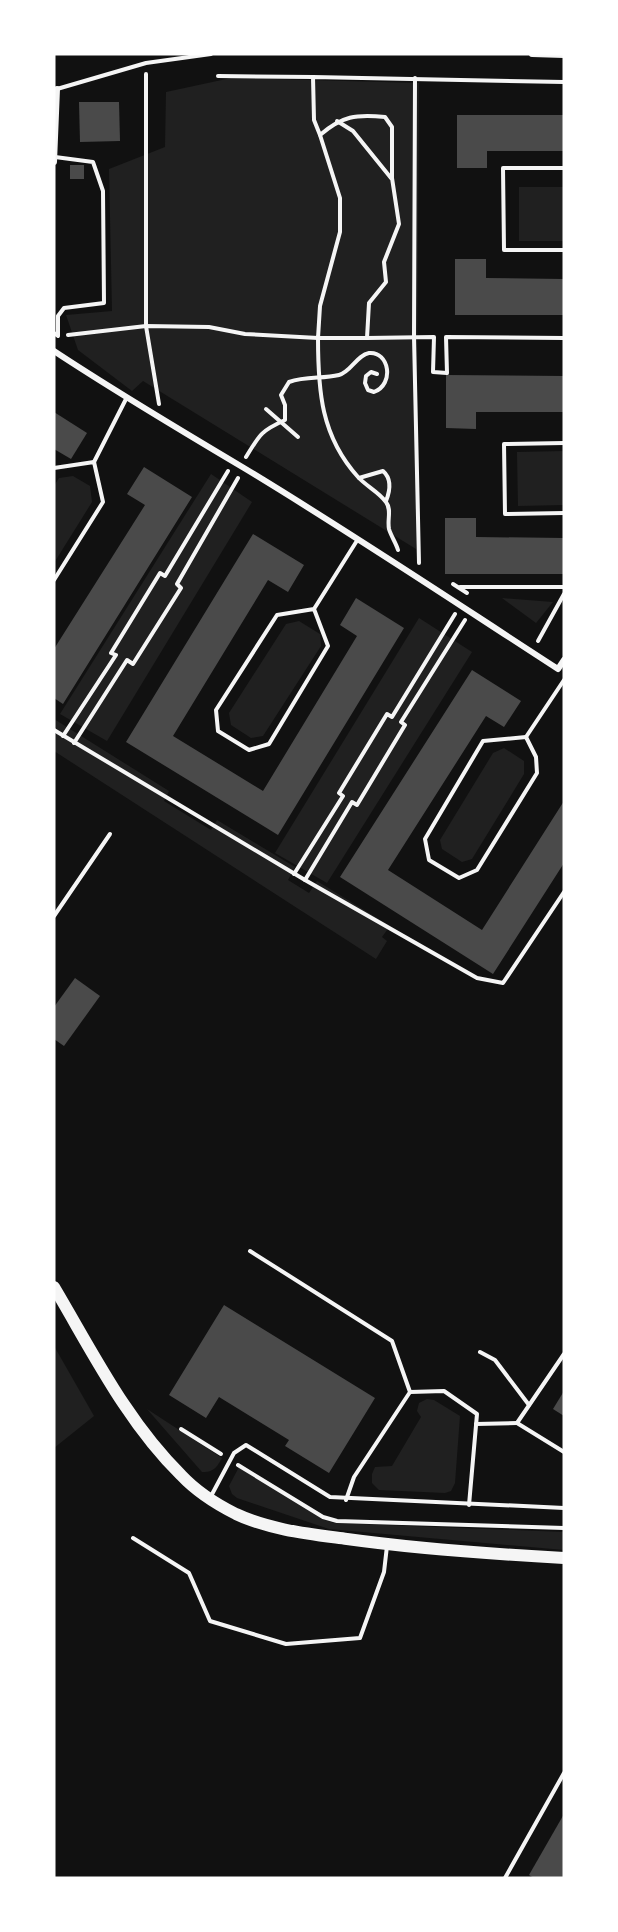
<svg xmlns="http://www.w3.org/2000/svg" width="618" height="1932" font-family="Raleway,sans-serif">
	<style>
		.green { fill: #202020 }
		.building { fill: #4a4a4a }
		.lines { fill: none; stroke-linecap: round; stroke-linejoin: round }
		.path { stroke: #f5f5f5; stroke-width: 4 }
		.service { stroke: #f5f5f5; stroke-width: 4 }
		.minor { stroke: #f5f5f5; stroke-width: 6 }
		.secondary { stroke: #f5f5f5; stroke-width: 12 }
	</style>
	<rect width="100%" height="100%" fill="#111"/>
	<g class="green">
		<polygon points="231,78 419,83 416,549 143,381 132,391 78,350 66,315 112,311 109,169 165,147 166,92"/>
		<rect x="519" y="187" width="45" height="54"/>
		<polygon points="564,451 564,505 518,506 517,452"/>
		<polygon points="211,474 252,502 107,741 60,714"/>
		<polygon points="73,476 90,486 92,502 54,563 54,486 59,478"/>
		<polygon points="502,598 553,602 536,623"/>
		<polygon points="419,618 472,652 327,883 275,853"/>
		<polygon points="299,621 320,634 321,646 263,736 251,738 231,725 229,713 286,624"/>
		<polygon points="54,719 169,791 164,801 211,830 217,820 295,867 288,880 309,893 317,881 390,926 382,937 387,941 376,959 54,751"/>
		<polygon points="504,748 524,761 524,774 472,859 462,862 442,849 440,840 493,753"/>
		<polygon points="54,1346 94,1416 54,1448"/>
		<polygon points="427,1399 434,1400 460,1416 455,1483 451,1491 445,1493 379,1490 372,1483 372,1474 375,1467 392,1466 421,1417 417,1411 419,1403"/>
		<path d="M 147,1409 L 222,1458 C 217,1467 213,1473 202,1472 Z"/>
		<polygon points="239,1467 325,1520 334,1523 564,1532 564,1550 329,1529 237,1498 232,1494 229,1486"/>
	</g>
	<g class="building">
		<polygon points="79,102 119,102 120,141 80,142"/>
		<polygon points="457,115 564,115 564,151 487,151 487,168 457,168"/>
		<rect x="70" y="165" width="14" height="14"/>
		<polygon points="455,259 486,259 486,278 564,279 564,315 455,315"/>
		<polygon points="446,375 564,376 564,412 476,412 476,429 446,428"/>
		<polygon points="54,412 87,433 71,459 54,449"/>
		<polygon points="144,467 192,497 63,704 54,698 54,649 145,505 127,494"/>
		<polygon points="445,518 476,518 476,537 564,538 564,574 445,574"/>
		<polygon points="253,534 304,565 288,592 268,580 173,736 263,791 357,636 340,625 356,598 404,628 278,835 126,742"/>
		<polygon points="472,670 521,701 504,727 486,716 388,870 482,930 564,801 564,863 493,974 340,877"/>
		<polygon points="75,978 100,996 64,1046 54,1039 54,1007"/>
		<polygon points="224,1305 375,1398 329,1473 285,1446 289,1440 219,1397 206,1418 169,1395"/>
		<polygon points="564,1391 564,1416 553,1409"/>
		<polygon points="564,1814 564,1878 534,1878 529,1875"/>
	</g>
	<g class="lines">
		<g class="path">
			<polyline points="146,74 146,326 159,404"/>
			<polyline points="218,76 313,77"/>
			<polyline points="415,78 414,337 419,563"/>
			<polyline points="337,121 353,131 391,178"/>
			<polyline points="68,335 146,326 209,327 245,334 318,338 320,306 340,232 340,198 320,135"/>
			<polyline points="367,338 434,337 433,372 447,373 446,337 564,338"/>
			<polyline points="266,409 298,437"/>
			<path d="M 246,457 C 260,434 261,431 285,420 L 285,405 L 281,395 L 289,382 C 306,376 322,379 339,375 C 351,372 357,355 369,353 C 389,351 395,384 374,392 L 368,390 L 365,383 L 366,376 L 371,372 L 377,374"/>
			<path d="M 359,478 L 383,471 C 392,479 390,491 386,501"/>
			<path d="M 398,550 C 396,543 391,536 389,529 C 387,519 392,510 386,502 C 379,492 366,486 358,477 C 321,436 318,391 318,338 L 367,338 L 369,303 L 386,282 L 384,262 L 399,224 L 392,178 L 392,127 L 385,117 C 356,114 342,116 320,135 L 314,120 L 313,77 L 564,82"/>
			<polyline points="453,584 467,593"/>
			<polyline points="460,587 564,587"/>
			<polyline points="538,641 564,594"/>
			<polyline points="54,730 305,880 477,978 503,983 564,892"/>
			<polyline points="63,736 116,655 111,653 160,573 165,576 228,471"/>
			<polyline points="74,743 127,660 133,664 181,588 177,584 238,478"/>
			<polyline points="294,874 343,796 339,793 387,714 392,717 455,614"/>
			<polyline points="305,880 352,802 357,805 405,725 401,722 465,620"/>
			<polyline points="181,1429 221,1454"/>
			<polyline points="238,1465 323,1517 337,1521 564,1528"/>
		</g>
		<g class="service">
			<polyline points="57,89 146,63 211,54"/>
			<polyline points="564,168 503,168 504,250 564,250"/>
			<polyline points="54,333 58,336 58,316 64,308 104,303 103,191 93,162 55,157"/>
			<polyline points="564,443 504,444 505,514 564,513"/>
			<polyline points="94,462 126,399"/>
			<polyline points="54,468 94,462 103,502 54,580"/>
			<polyline points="314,609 328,646 269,744 249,750 218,731 216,710 277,615 314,609 358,539"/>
			<polygon points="526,737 536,757 537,773 477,870 459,878 429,860 425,839 483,741"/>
			<polyline points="526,737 564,680"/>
			<polyline points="54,916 110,834"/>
			<polyline points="250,1251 392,1341 410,1392 354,1477 346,1500"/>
			<polyline points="480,1352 495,1360 529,1405"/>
			<polyline points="564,1354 517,1423 564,1452"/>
			<polyline points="410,1392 444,1391 477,1414 469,1505"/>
			<polyline points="476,1424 517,1423"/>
			<polyline points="210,1498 234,1453 246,1445 330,1497 564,1508"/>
			<polyline points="133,1538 189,1573 210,1621 286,1644 360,1638 384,1572 387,1546"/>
			<polyline points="505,1878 564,1773"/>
		</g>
		<g class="minor">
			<polyline points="532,54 564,55"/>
			<polyline points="54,162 57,89"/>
			<path d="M 54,351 C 116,392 180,430 244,468 C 350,532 453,601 558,669 L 564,660"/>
		</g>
		<path class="secondary" d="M 54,1287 C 92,1351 127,1422 181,1475 C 196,1491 216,1504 236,1514 C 270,1530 310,1534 347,1539 C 419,1549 491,1554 564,1558"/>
	</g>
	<rect width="618" height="1932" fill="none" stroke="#ffffff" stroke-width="111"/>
</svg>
